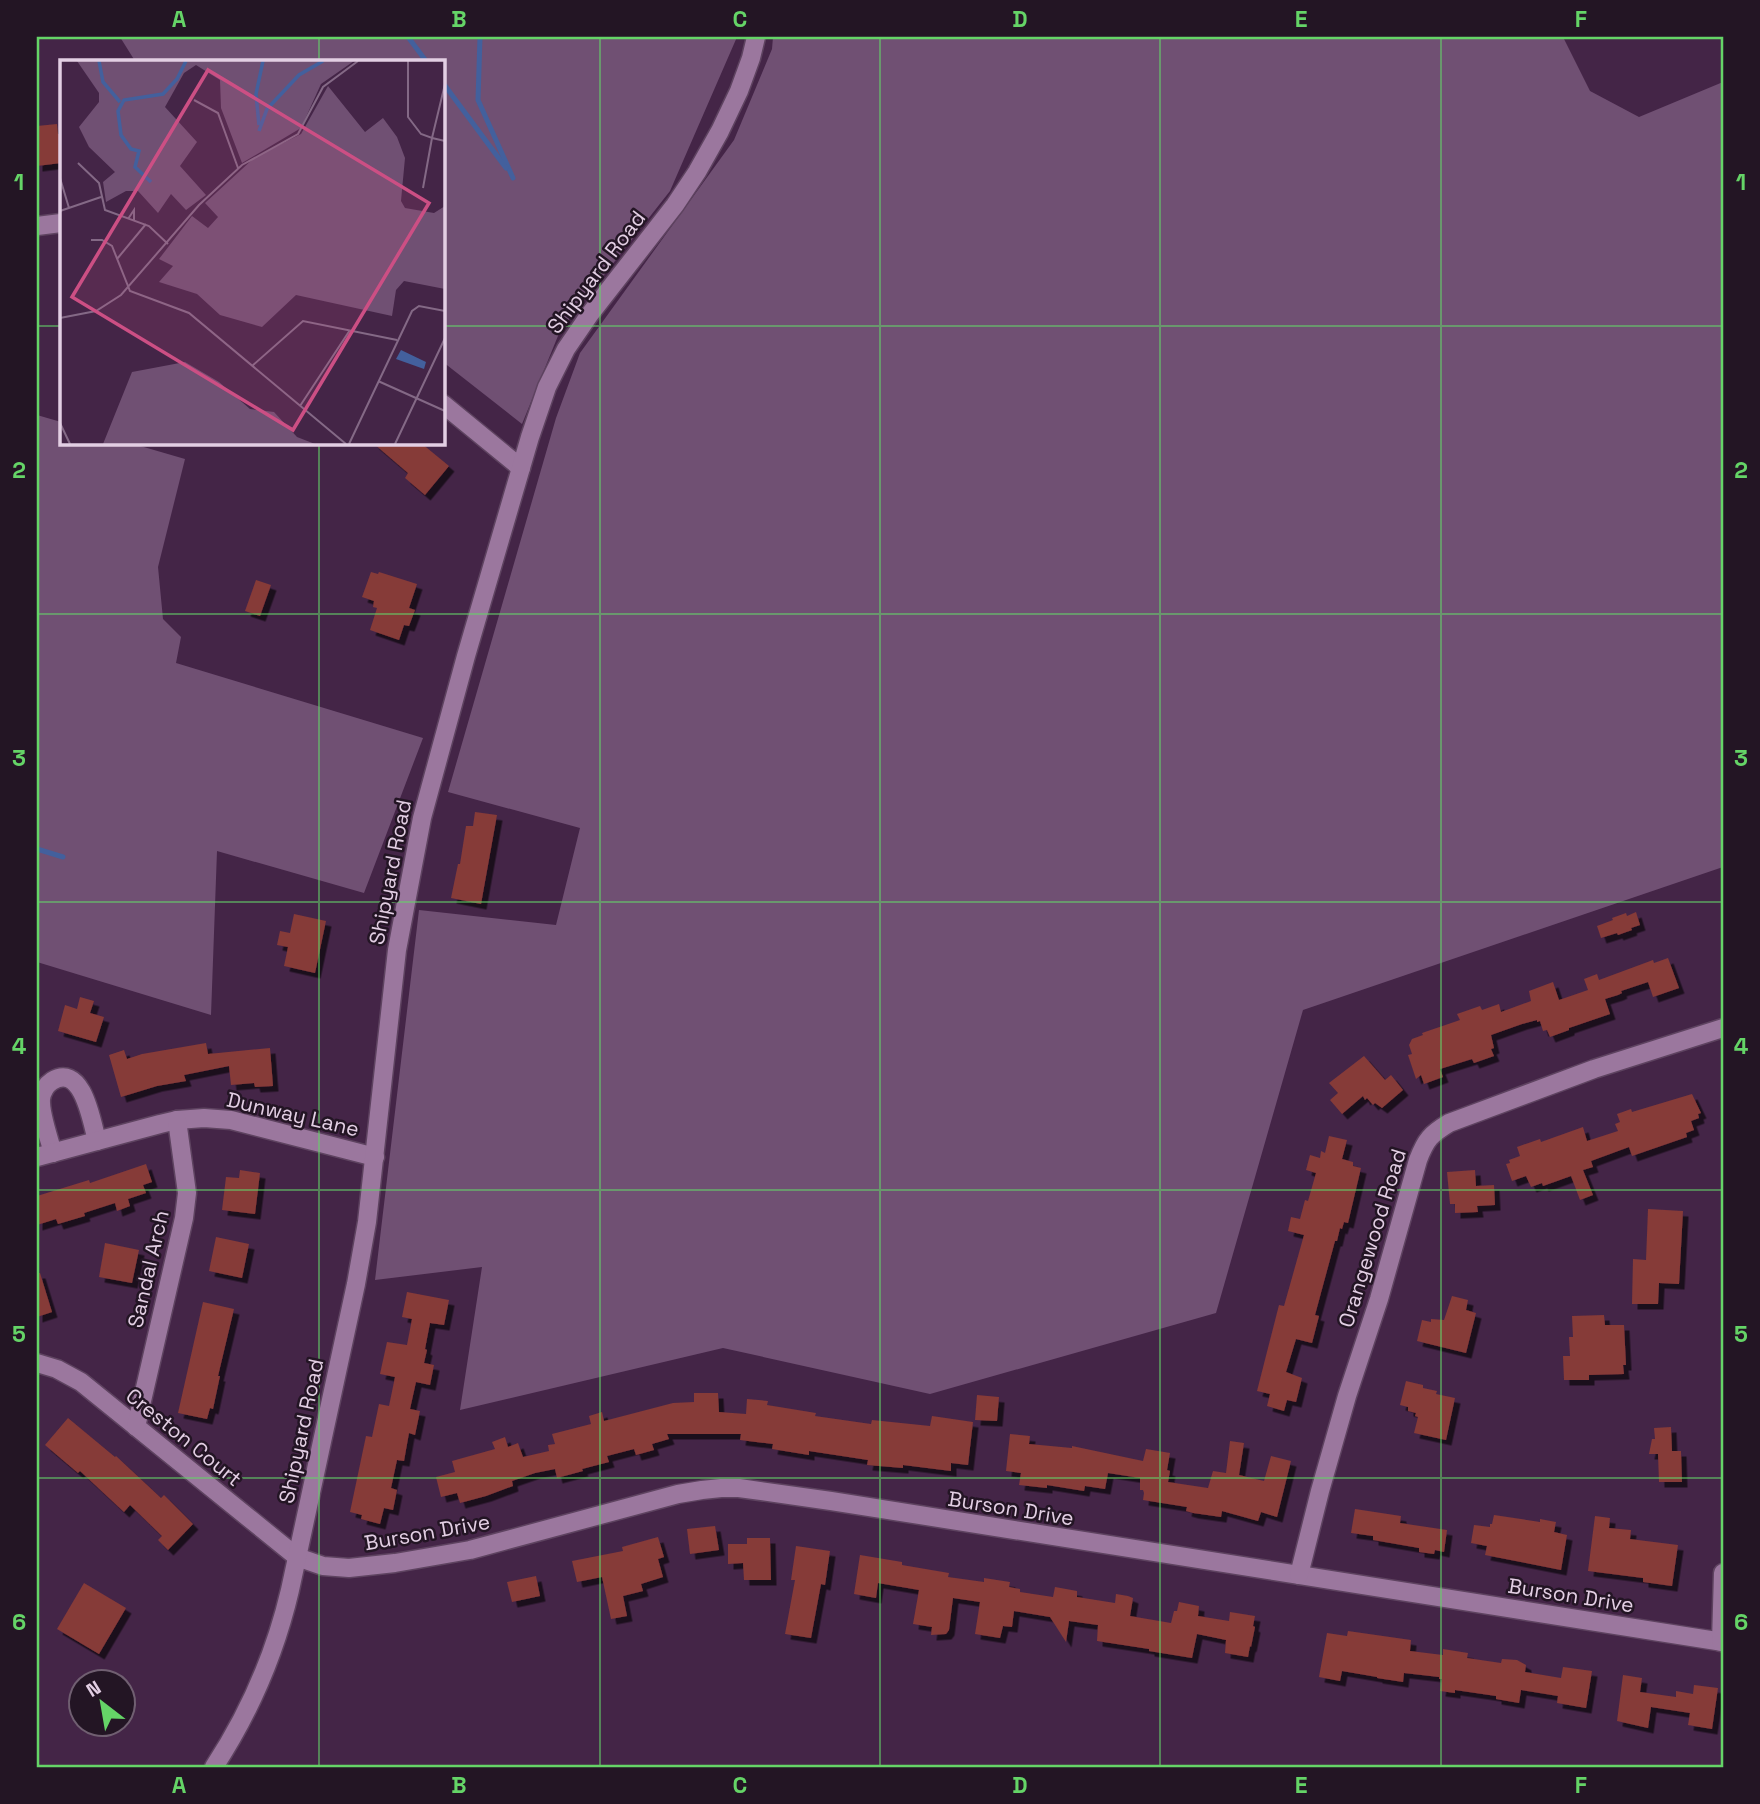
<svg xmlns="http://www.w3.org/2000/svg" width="1760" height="1804" font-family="'Space Grotesk',sans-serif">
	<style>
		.green { fill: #705073 }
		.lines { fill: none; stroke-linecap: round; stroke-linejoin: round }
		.stream { stroke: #43609d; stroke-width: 5 }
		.building { fill: #863a38; filter: url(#shadow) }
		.minor-casing { stroke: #5e4360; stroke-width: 21 }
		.minor { stroke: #9b779e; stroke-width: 18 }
		.grid { fill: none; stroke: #65d467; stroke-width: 2; stroke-opacity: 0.55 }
		.labels { text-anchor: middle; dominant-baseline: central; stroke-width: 5; stroke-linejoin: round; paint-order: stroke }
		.street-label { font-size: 21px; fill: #e3cfe4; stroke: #231524 }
		.inset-river { fill: none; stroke: #43609d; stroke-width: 3.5 }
		.inset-road { fill: none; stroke: #846986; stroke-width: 2 }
		.view { fill: #cc4f84; fill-opacity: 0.15; stroke: #cc4f84; stroke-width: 3.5 }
		.inset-edge { fill: none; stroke: #e3cfe4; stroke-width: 3.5 }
		.neatline { fill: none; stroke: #65d467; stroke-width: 2.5 }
		.grid-label { font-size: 23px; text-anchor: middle; font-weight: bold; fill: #65d467 }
	</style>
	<defs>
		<filter id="shadow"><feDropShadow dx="5.5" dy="5.5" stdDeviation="0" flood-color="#0009"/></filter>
	</defs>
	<rect width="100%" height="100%" fill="#442547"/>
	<g class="green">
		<polygon points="120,37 737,37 670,191 560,331 522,424 443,362 443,61 135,61"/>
		<polygon points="773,37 1563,37 1590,91 1639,117 1723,82 1723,867 1303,1010 1216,1313 930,1394 723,1348 460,1410 482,1267 375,1280 419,910 556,925 580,828 448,792 556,418 580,353 734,140 772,49"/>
		<polygon points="37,415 61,422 61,443 130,443 185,459 158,567 163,619 181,637 176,663 423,738 364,893 217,851 211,1015 37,962"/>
	</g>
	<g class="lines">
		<g class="stream">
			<polyline points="408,37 426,61"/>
			<polyline points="480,37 478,100 513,178"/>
			<polyline points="443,83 506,168"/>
			<polyline points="37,849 63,857"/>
		</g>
	</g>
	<g class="building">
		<polygon points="57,124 58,134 61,134 61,163 37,166 37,126"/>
		<polygon points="373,443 421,443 449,466 425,495 405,478 408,473"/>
		<polygon points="371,572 378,574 379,572 417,584 409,608 415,610 409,626 404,625 399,640 370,630 377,608 373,607 374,601 362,597"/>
		<polygon points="256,580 271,585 260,616 245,611"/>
		<polygon points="475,812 497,815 481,904 451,898 458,864 460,864 466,826 473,826"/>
		<polygon points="1636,912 1640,925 1631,928 1632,930 1618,935 1617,933 1601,938 1597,926 1613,920 1612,918 1626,913 1627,916"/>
		<polygon points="294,914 326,921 315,973 284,966 288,947 277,945 280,931 290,933"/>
		<polygon points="1668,958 1679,988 1653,997 1648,982 1621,991 1622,993 1618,995 1605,999 1610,1014 1569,1028 1569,1030 1550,1037 1547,1030 1543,1031 1540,1021 1537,1022 1537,1020 1522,1024 1491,1035 1494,1048 1491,1049 1494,1056 1474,1063 1472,1059 1440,1069 1443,1077 1424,1084 1421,1075 1416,1079 1408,1055 1412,1054 1409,1045 1412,1039 1423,1035 1422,1033 1460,1020 1457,1014 1480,1006 1482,1010 1499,1004 1501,1012 1531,1001 1529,991 1553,982 1559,1000 1588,990 1584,979 1597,974 1599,980 1653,960 1654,963"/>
		<polygon points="80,997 94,1001 90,1013 104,1017 96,1042 58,1031 65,1005 77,1009"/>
		<polygon points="206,1043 208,1054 270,1048 273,1086 255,1087 254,1083 231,1085 229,1066 184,1075 186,1081 157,1086 121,1097 109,1055 124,1050 127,1059 142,1054"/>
		<polygon points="1364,1056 1385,1080 1391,1075 1403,1090 1382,1108 1375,1103 1373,1105 1367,1098 1365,1100 1363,1096 1342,1114 1330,1100 1338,1093 1329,1083"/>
		<polygon points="1692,1094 1701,1113 1698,1114 1699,1118 1691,1121 1694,1130 1686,1133 1687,1137 1632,1156 1629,1147 1591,1161 1593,1167 1583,1170 1593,1195 1580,1200 1571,1176 1543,1186 1542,1183 1531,1187 1526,1176 1512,1181 1506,1164 1510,1163 1509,1160 1520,1156 1517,1147 1540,1139 1541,1142 1583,1127 1587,1141 1618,1131 1615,1124 1620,1122 1617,1114 1631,1109 1632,1112"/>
		<polygon points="1329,1136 1347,1140 1342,1159 1353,1162 1353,1166 1361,1168 1348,1223 1344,1222 1342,1229 1340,1228 1337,1241 1335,1241 1315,1315 1319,1316 1312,1343 1296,1339 1286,1372 1302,1378 1296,1402 1287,1400 1284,1411 1267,1406 1270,1394 1257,1391 1279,1305 1284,1306 1304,1235 1288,1231 1291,1217 1300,1219 1305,1200 1308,1201 1316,1173 1306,1170 1310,1155 1320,1158 1321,1151 1325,1153"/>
		<polygon points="146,1164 152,1182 143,1185 146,1193 128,1199 130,1206 117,1211 115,1203 84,1213 85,1216 58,1224 56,1219 37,1225 37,1196 89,1180 90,1183"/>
		<polygon points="240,1170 260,1173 255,1214 222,1210 226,1177 239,1178"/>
		<polygon points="1475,1170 1476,1186 1494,1185 1495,1205 1477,1206 1478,1212 1455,1213 1455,1204 1450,1204 1447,1172"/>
		<polygon points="1648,1209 1683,1211 1679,1284 1659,1283 1658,1304 1632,1304 1633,1259 1646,1260"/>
		<polygon points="216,1237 249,1244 242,1278 209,1271"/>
		<polygon points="105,1243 139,1250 132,1283 99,1277"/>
		<polygon points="37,1273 40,1273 52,1312 37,1317"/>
		<polygon points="407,1292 449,1300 444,1325 430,1323 425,1349 427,1350 424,1363 434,1365 430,1385 416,1382 410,1409 420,1411 415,1435 409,1433 404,1461 397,1460 391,1488 397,1490 393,1510 384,1508 380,1524 361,1519 362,1515 350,1512 366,1436 372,1437 379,1404 389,1406 395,1377 380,1374 387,1342 407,1345 412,1319 402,1317"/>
		<polygon points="1452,1296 1468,1300 1466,1310 1476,1313 1466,1353 1417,1341 1422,1320 1431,1322 1431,1319 1444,1320"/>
		<polygon points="203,1302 234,1309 218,1376 220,1376 213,1409 210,1408 207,1419 178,1413"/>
		<polygon points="1604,1315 1605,1325 1624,1325 1626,1365 1623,1365 1624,1374 1589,1375 1589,1380 1564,1380 1563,1356 1570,1356 1569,1337 1573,1337 1572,1316"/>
		<polygon points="1406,1381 1423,1385 1423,1388 1437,1391 1436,1394 1455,1398 1446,1440 1414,1433 1418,1417 1415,1416 1416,1413 1408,1411 1408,1407 1400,1405"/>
		<polygon points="694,1393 718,1393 719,1412 746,1414 747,1399 768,1401 767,1405 816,1413 815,1416 871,1424 872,1420 930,1426 932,1416 973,1422 968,1465 951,1463 951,1471 903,1465 903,1468 867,1465 868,1460 809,1451 809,1455 772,1449 773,1444 740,1440 741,1434 667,1434 669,1439 652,1444 654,1450 636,1455 634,1449 607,1456 609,1462 582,1469 583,1471 557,1478 555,1469 535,1473 512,1481 513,1486 486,1496 460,1503 457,1493 441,1497 436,1477 455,1472 452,1461 495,1449 492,1442 505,1437 508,1447 518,1443 523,1457 549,1451 548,1445 555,1444 552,1434 591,1424 589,1416 602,1412 604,1421 673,1403 694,1402"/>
		<polygon points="977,1395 999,1397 997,1421 975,1420"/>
		<polygon points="68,1418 115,1457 116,1456 161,1498 164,1495 193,1524 168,1550 158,1540 162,1536 130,1505 124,1512 80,1471 78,1473 45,1445"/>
		<polygon points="1671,1427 1672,1451 1681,1451 1682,1482 1659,1482 1658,1454 1649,1454 1652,1439 1655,1439 1654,1428"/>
		<polygon points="1010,1434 1030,1436 1029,1444 1072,1448 1072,1446 1143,1461 1146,1449 1170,1453 1167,1470 1170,1471 1168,1482 1208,1488 1213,1471 1226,1473 1230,1441 1244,1443 1239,1475 1264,1481 1271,1456 1291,1461 1277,1517 1261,1512 1258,1521 1222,1511 1221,1517 1193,1513 1186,1511 1187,1507 1143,1500 1144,1493 1143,1490 1140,1490 1140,1478 1108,1473 1105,1489 1085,1486 1084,1491 1047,1485 1047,1488 1019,1485 1021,1473 1006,1471"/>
		<polygon points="1355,1509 1401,1516 1400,1523 1447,1530 1444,1552 1435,1550 1434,1554 1419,1552 1419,1548 1373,1540 1373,1536 1351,1533"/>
		<polygon points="1494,1515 1540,1522 1540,1519 1556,1522 1554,1532 1567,1535 1561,1570 1485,1555 1487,1546 1471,1543 1474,1525 1490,1527 1490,1524 1492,1524"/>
		<polygon points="1595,1516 1610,1518 1609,1528 1631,1530 1630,1539 1678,1545 1672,1586 1643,1582 1643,1578 1588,1571"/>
		<polygon points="715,1526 719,1550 690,1554 687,1529"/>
		<polygon points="658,1537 664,1557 658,1559 663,1577 641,1584 643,1591 623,1596 627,1616 611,1619 602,1577 577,1582 572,1561 623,1551 622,1547"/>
		<polygon points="747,1538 770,1538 771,1580 744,1580 743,1563 728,1564 728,1544 747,1544"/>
		<polygon points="796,1546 830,1551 825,1585 821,1584 811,1638 785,1634 795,1580 791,1580"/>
		<polygon points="860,1555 902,1562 902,1565 949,1573 948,1577 984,1582 984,1578 1010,1582 1009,1587 1020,1589 1020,1592 1053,1597 1055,1587 1077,1591 1077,1597 1115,1603 1116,1594 1128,1596 1133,1598 1130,1616 1171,1623 1174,1611 1177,1611 1179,1602 1199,1606 1198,1616 1229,1621 1230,1612 1255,1616 1253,1626 1255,1627 1251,1647 1250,1646 1248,1657 1225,1653 1226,1640 1197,1634 1192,1658 1149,1651 1149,1649 1097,1641 1098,1625 1069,1621 1066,1642 1050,1617 1014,1611 1012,1627 1003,1626 1000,1638 975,1634 980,1602 953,1598 949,1630 946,1634 931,1635 932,1627 913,1624 919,1590 878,1583 876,1598 854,1594"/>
		<polygon points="536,1576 540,1596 512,1602 507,1582"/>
		<polygon points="84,1583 126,1608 99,1654 57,1629"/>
		<polygon points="1348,1631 1411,1640 1410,1651 1443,1655 1443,1649 1468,1653 1467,1658 1501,1663 1502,1659 1517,1660 1526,1665 1525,1672 1561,1678 1563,1667 1592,1671 1586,1708 1557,1703 1558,1696 1521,1690 1519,1703 1496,1699 1496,1696 1455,1690 1455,1693 1440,1691 1442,1679 1439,1679 1439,1677 1404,1673 1403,1682 1377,1678 1377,1677 1342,1671 1340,1681 1319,1677 1327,1633 1347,1636"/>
		<polygon points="1623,1675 1642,1678 1640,1692 1676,1697 1676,1691 1693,1694 1694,1685 1718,1688 1712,1729 1688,1725 1690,1713 1651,1707 1648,1728 1617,1721"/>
	</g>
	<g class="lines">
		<defs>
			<g id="minor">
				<polyline points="37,226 61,223"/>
				<polyline points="443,404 521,468"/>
				<path d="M 53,1153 C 49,1138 40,1114 41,1099 C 42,1092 46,1085 52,1081 C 83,1062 92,1123 97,1141"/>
				<polyline points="37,1157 160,1124 177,1120 204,1118 231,1120 375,1157"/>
				<polyline points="37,1363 57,1369 81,1382 297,1557 323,1566 349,1568 395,1563 470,1550 678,1494 702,1490 721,1488 739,1488 831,1501 1723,1642"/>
				<polyline points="136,1427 184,1218 187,1193 177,1120"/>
				<path d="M 1299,1575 L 1320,1491 L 1347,1396 L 1379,1299 L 1418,1160 C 1426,1139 1431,1134 1449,1123 L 1594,1069 L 1723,1028"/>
				<polyline points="1721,1642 1723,1573"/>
				<path d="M 214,1767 C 250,1712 275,1654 290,1590 L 356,1284 L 367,1222 L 397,950 L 422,818 L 466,656 L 530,437 L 547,387 L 566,349 L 590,314 L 675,205 L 697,172 L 720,131 L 739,91 L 751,58 L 756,37"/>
			</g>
		</defs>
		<use href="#minor" class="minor-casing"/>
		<use href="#minor" class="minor"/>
	</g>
	<path class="grid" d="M 319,37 L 319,61M 600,37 L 600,1767M 880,37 L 880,1767M 1160,37 L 1160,1767M 1441,37 L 1441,1767M 37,326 L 61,326M 443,326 L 1723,326M 319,443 L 319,1767M 37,614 L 1723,614M 37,902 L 1723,902M 37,1190 L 1723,1190M 37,1478 L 1723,1478"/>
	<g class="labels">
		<g class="street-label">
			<text transform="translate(596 272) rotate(-53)">Shipyard Road</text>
			<text transform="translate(390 872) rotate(-79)">Shipyard Road</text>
			<text transform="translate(293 1114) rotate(13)">Dunway Lane</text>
			<text transform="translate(1372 1238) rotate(-73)">Orangewood Road</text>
			<text transform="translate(148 1269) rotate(-77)">Sandal Arch</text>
			<text transform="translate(301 1431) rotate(-78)">Shipyard Road</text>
			<text transform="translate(184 1437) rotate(39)">Creston Court</text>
			<text transform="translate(1011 1508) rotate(9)">Burson Drive</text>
			<text transform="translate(427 1532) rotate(-10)">Burson Drive</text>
			<text transform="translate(1571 1595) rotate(9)">Burson Drive</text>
		</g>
	</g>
	<g transform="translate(60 60)">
		<rect width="385" height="385" fill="#442547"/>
		<path d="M 17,1 L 294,1 L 261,24 L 241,68 L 182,103 L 161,48 L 160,20 L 136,5 L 124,13 L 105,47 L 137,82 L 120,106 L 146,135 L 126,150 L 111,134 L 98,153 L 78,131 L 66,131 L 46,142 L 43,122 L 55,112 L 29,87 L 19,67 L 39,42 L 39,33 ZM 268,26 L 305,72 L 323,58 L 337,77 L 345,98 L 341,141 L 345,148 L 374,153 L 385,146 L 385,229 L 344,221 L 336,230 L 332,256 L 236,235 L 202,267 L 160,255 L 137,234 L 99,222 L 113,206 L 99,199 L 132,156 L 148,168 L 158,157 L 145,143 L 194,98 L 241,74 ZM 125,302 L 159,322 L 190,349 L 214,352 L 237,377 L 255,384 L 43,384 L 72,312 Z" fill="#705073"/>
		<path d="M 341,290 L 366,302 L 364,309 L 336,299 Z" fill="#43609d"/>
		<path class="inset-river" d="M 39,1 L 43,22 L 60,42M 199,65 L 196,34 L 203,1M 199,71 L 207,49 L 239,15 L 263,1M 91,122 L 75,107 L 79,91 L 71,89 L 61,75 L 58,51 L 64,40 L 103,34 L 117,19 L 126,1"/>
		<path class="inset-road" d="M 348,1 L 348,57 L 361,74 L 372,78 L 385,24M 134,40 L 158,53 L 178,108M 18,103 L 39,123 L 45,150 L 89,166 L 108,184M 0,118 L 9,148M 363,128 L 372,78 L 385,81M 0,151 L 41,137M 68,159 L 74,150 L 74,161M 31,180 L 42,180 L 52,186 L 70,231 L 129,253 L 286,384M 57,199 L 86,164M 0,258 L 36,251 L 61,235 L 139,145 L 182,105 L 238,74 L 263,27 L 298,1M 192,306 L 243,261 L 337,280M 318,321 L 385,351M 240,346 L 290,270M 0,363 L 10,384M 289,384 L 352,251 L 359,246 L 385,251M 335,384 L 385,278"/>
		<path class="view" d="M 148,10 L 369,143 L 233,370 L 12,237 Z"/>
		<rect width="385" height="385" class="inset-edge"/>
	</g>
	<rect width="1760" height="1804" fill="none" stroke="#231524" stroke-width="77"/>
	<g transform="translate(102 1703) rotate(329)"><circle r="33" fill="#231524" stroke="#705f71" stroke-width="2"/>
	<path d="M0-5L12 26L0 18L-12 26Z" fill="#65d467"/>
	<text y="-10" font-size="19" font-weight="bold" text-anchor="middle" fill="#e3cfe4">N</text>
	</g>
	<rect x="38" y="38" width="1684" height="1728" class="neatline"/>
	<g class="grid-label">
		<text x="179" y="27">A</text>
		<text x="459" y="27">B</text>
		<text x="740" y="27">C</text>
		<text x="1020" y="27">D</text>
		<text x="1301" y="27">E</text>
		<text x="1581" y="27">F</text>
		<text x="19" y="190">1</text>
		<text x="1741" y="190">1</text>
		<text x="19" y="478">2</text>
		<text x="1741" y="478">2</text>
		<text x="19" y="766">3</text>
		<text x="1741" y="766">3</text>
		<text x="19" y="1054">4</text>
		<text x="1741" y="1054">4</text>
		<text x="19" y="1342">5</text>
		<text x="1741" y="1342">5</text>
		<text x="19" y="1630">6</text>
		<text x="1741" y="1630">6</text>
		<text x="179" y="1793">A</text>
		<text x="459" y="1793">B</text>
		<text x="740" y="1793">C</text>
		<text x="1020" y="1793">D</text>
		<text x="1301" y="1793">E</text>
		<text x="1581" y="1793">F</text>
	</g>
</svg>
